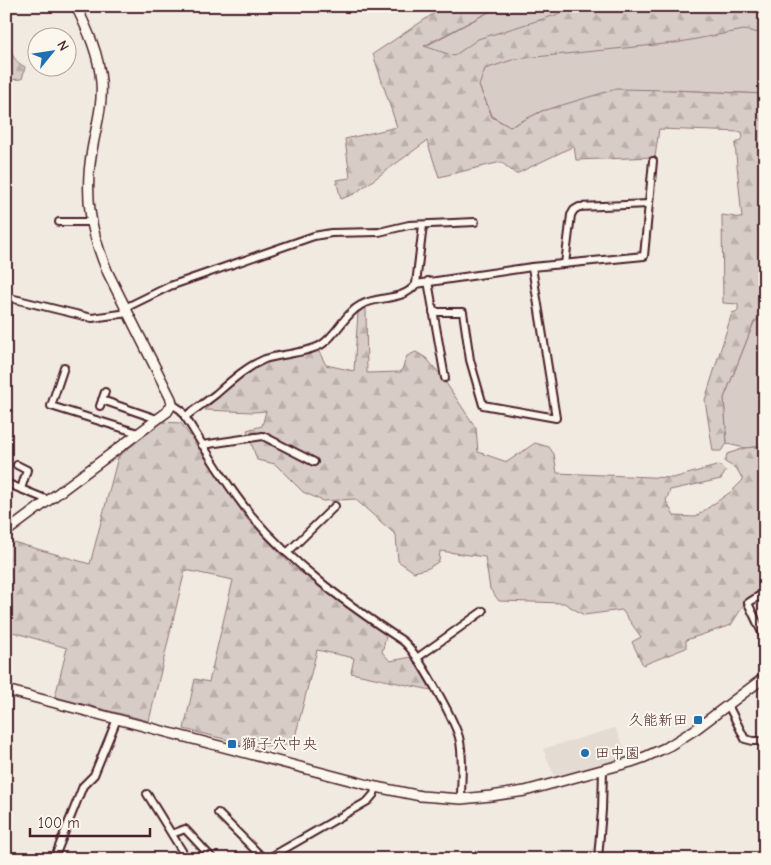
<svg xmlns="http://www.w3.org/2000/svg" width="771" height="865" font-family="'Comic Neue','Klee One',sans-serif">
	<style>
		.built { fill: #e4dbd2 }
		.grass { fill: #d8ccc6; stroke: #917678 }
		.forest { fill: url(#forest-firs); stroke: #917678 }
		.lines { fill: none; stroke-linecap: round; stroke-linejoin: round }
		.street-casing { stroke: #4a1f2b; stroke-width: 10 }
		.secondary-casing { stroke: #4a1f2b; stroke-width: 12 }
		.street { stroke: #fbf7ec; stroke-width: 6 }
		.secondary { stroke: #fbf7ec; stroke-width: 9 }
		.poi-dot { fill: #1f6fb2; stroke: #fbf7ec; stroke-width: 2 }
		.labels { text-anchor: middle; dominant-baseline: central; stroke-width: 4; stroke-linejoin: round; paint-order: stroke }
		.poi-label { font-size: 15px; fill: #4a1f2b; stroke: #fbf7ec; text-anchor: start }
	</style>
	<defs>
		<pattern id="forest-firs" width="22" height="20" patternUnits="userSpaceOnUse" patternTransform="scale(1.25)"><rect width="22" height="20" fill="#d8ccc6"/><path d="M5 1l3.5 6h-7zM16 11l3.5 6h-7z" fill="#bbafaa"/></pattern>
	</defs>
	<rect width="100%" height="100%" fill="#f0eae0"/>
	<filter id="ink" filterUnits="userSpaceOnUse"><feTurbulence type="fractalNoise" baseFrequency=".02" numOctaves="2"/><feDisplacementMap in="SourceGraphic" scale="10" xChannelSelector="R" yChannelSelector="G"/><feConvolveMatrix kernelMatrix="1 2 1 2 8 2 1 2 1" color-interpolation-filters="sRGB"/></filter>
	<g filter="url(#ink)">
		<polygon class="built" points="615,728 628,756 627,760 556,780 543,749"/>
		<g class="grass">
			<polygon points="500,6 765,6 765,94 671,90 542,111 510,127 493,117 479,86 424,47"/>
			<polygon points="765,315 765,446 745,448 727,444 724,398 754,322"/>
		</g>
		<g class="forest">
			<polygon points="445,6 500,6 424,46 454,56 478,39 585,6 765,6 765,34 744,30 675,43 515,59 485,69 479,86 492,117 510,127 542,111 616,89 671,90 765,94 765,315 754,322 724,398 727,444 721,451 713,451 705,400 732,313 738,311 738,304 723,303 722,215 742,218 735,144 743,138 742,132 659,129 655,157 576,160 574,146 516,174 501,162 439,177 427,141 354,194 341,199 336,180 350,178 345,139 397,127 373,54"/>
			<path d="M 6,45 L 10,45 C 12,56 14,61 25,67 L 22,79 L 6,80 Z"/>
			<polygon points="366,307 367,373 401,372 407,356 416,352 426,358 440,374 476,428 478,452 507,462 535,443 549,447 554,454 557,473 673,478 720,465 726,471 721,479 670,490 666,501 674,516 695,517 732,491 743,480 737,469 725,462 727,454 745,448 765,446 765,587 748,598 731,625 686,640 686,648 643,665 632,642 641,637 622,610 584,615 564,603 499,601 490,589 485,557 440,551 439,561 429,568 414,572 398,561 396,535 355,499 323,501 303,492 275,464 257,460 247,430 262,426 266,411 253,412 205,410 239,376 265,361 317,348 326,365 354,371 358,313"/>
			<polygon points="161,422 181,423 247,519 293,567 387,633 382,652 390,661 412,657 431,690 351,673 354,658 317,650 293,745 253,746 184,729 195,679 209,682 233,580 185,570 149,721 55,697 67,648 6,630 6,540 90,564 118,457"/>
		</g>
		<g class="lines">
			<defs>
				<g id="street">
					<polyline points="59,222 91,222"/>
					<polyline points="565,264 571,215 574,210 579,207 649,204"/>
					<polyline points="428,281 445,378"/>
					<polyline points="416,284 532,267 644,256 653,161"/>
					<polyline points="6,297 92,318 128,313"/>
					<polyline points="125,308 170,286 314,236 331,233 379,232 409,225 475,222"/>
					<polyline points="433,312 463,312 470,360 483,405 556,418 532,267"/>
					<polyline points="64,367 51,406 138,433"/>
					<polyline points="102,400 157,419"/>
					<path d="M 172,404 L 181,410 C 203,445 224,482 251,515 C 293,565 348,605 403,641 C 418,653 453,718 459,737 C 464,757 461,779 461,799"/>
					<polyline points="100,406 105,392"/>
					<path d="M 185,417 C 195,409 206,402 216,394 C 231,381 246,367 265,359 C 281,354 307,353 321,345 C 337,335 344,314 361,305 C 378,295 403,302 416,284 L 423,225"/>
					<polyline points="202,445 263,436 314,462"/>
					<polyline points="17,465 27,470 21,489"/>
					<polyline points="6,483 48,500"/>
					<polyline points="287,553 335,506"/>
					<polyline points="765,592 748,603 765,639"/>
					<polyline points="417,658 483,611"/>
					<polyline points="728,705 745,739 753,741 765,741"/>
					<polyline points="147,794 187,859"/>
					<polyline points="218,813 264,859"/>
					<polyline points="172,834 185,829 213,859"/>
					<polyline points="54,859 83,786 94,775 117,719"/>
					<polyline points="267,859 368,801 374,794 376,787"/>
					<polyline points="598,859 602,810 603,769"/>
				</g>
				<g id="secondary">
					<path d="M 6,532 L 167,412 L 172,404 L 171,399 L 108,273 C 90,231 84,195 92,150 C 96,127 103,105 101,82 C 99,54 88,31 76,6"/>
					<polyline points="6,690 376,787 421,796 461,799 491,796 525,791 631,762 645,757 669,746 696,729 765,677"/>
				</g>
			</defs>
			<use href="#street" class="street-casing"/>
			<use href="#secondary" class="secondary-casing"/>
			<use href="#street" class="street"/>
			<use href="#secondary" class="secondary"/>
		</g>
	</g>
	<g class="poi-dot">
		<rect x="693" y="715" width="10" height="10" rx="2.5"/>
		<rect x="227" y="739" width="10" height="10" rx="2.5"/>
		<circle cx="585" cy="753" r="5"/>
	</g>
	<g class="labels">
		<g class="poi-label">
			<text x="688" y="720" text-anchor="end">久能新田</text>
			<text x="242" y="744">獅子穴中央</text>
			<text x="595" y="753">田中園</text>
		</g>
	</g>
	<rect width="771" height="865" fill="none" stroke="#fbf7ec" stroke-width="25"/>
	<rect x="12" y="12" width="746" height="840" fill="none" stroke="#4a1f2b" stroke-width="2" filter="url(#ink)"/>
	<g transform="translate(52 52) rotate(60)"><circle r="24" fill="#fbf7ec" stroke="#b4a19f"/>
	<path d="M0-4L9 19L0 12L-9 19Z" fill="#1f6fb2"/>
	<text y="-8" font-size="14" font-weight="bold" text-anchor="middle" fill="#4a1f2b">N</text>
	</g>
	<path d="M30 828v8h120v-8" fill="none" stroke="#4a1f2b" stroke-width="2.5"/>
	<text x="38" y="828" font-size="15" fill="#4a1f2b" stroke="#fbf7ec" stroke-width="4" paint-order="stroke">100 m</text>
</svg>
